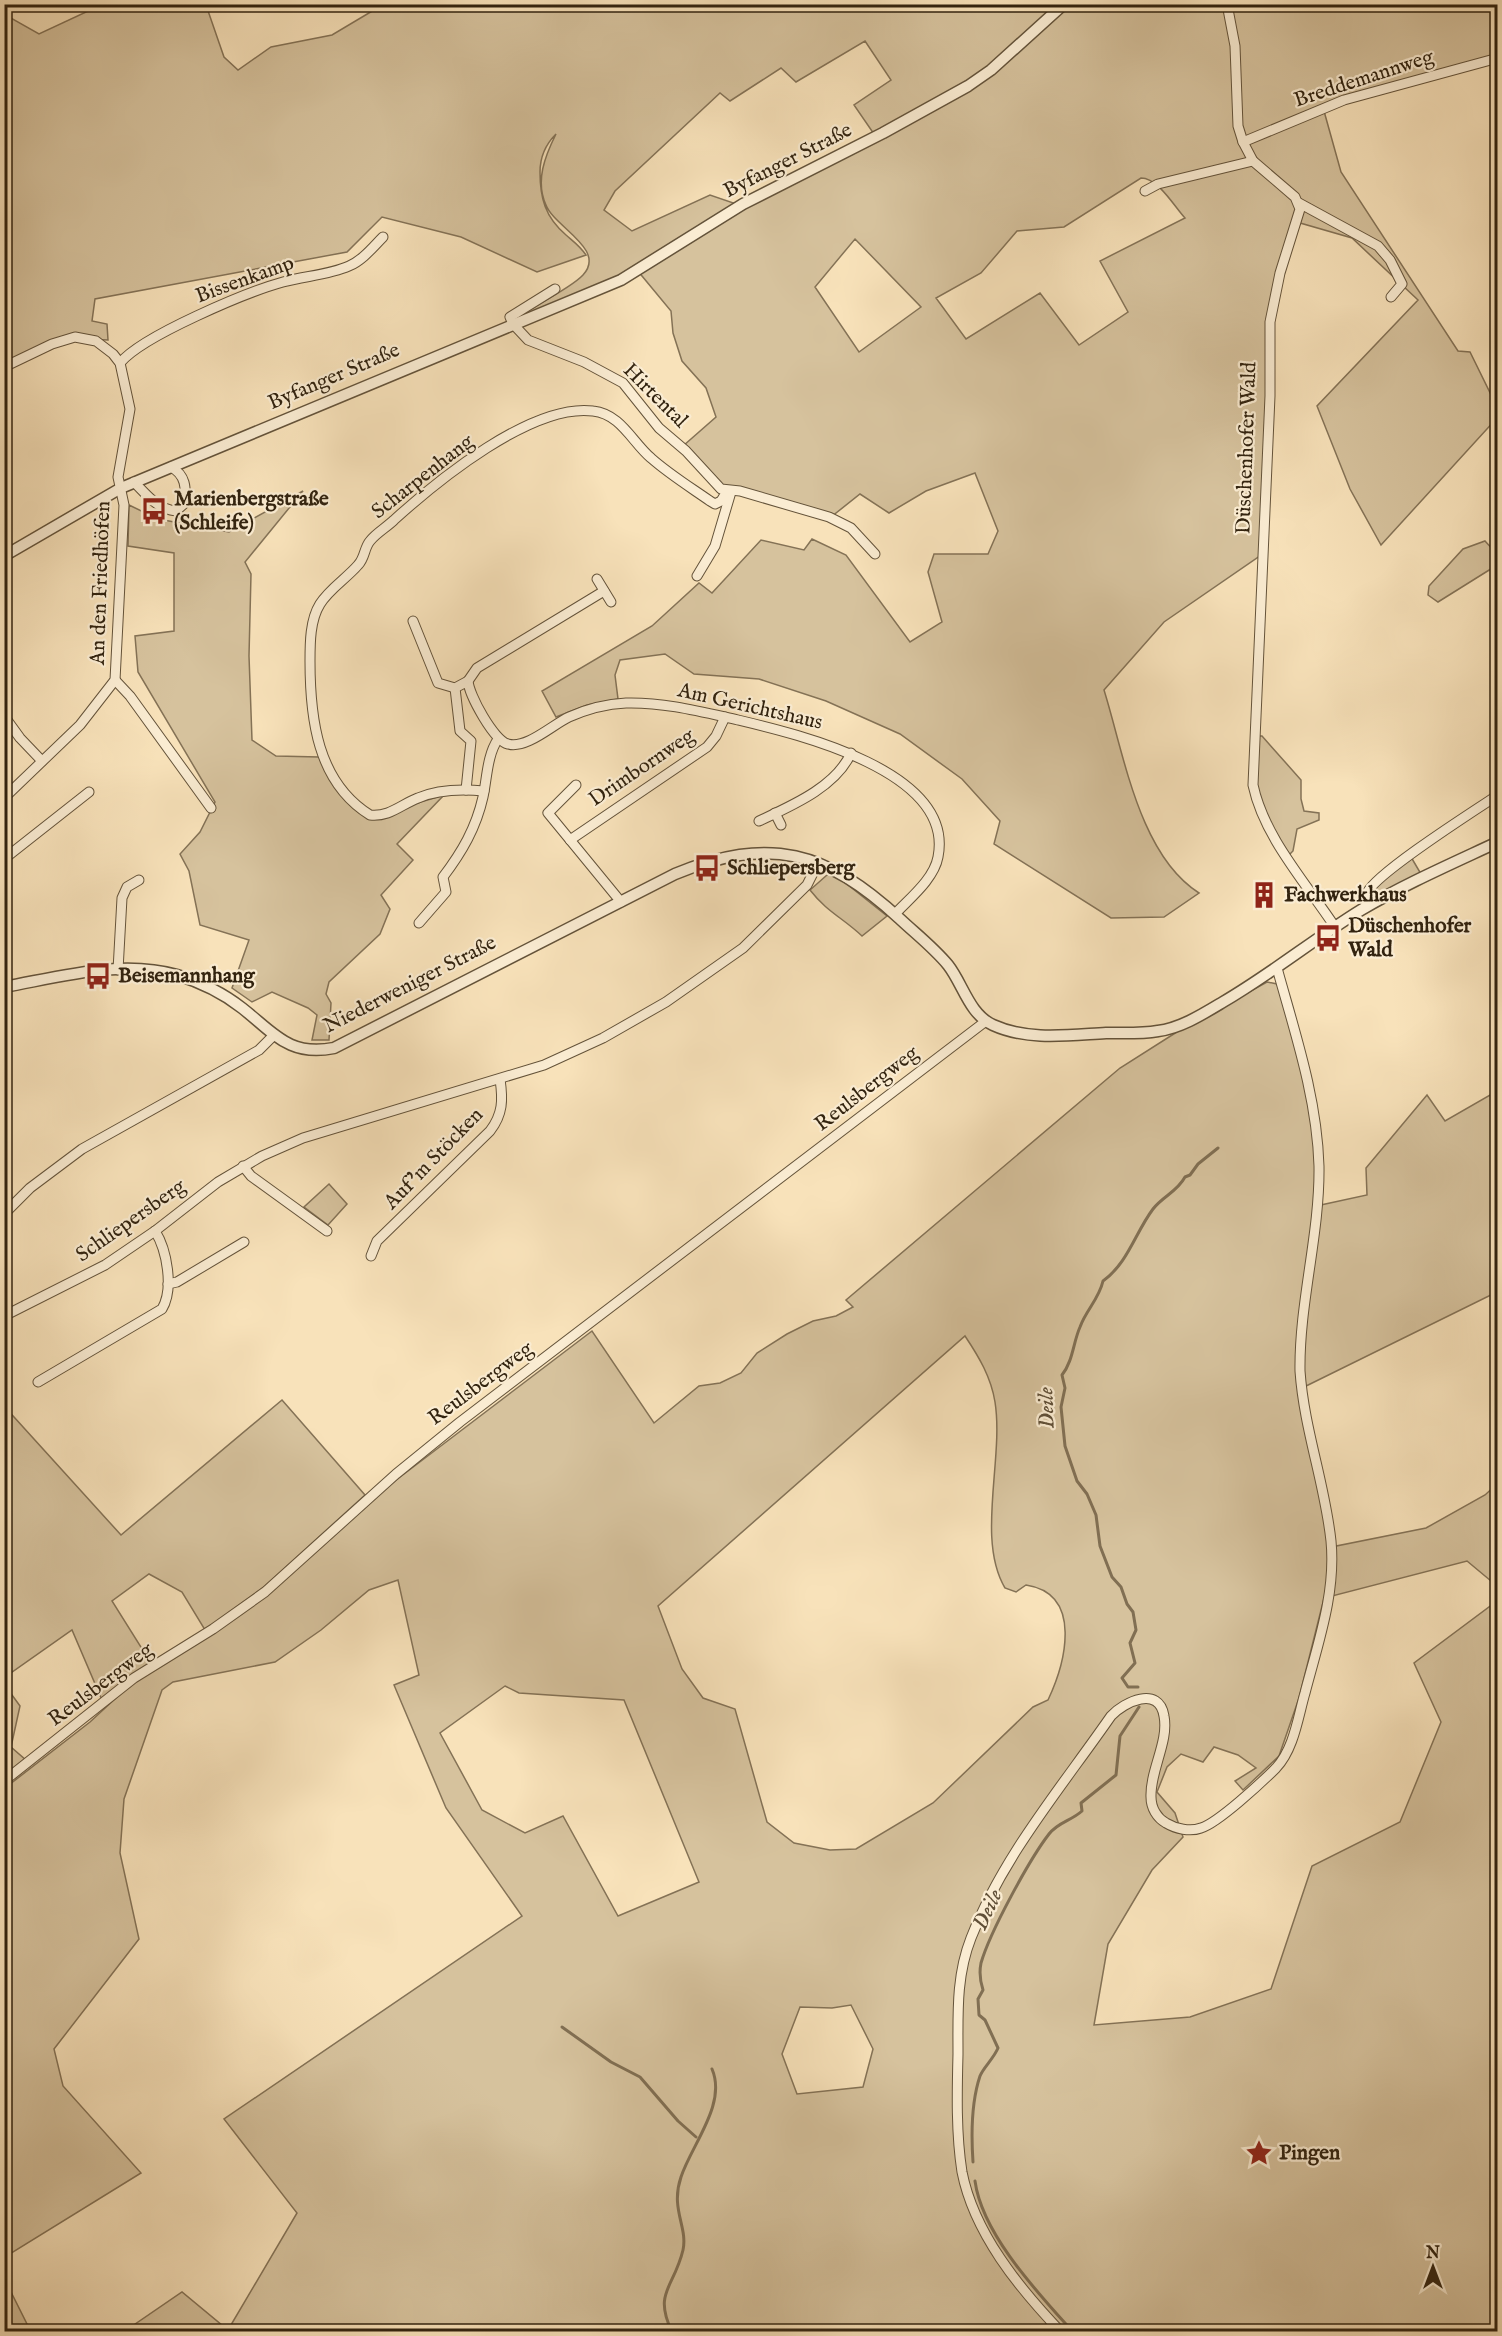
<svg xmlns="http://www.w3.org/2000/svg" width="1502" height="2336" font-family="'IM FELL English',serif">
	<style>
		.green { fill: #d6c29d; stroke: #847256; stroke-width: 1.5; fill-rule: evenodd }
		.lines { fill: none; stroke-linecap: round; stroke-linejoin: round }
		.stream { stroke: #816f53; stroke-width: 3 }
		.minor-casing { stroke: #64533a; stroke-width: 11 }
		.tertiary-casing { stroke: #64533a; stroke-width: 13 }
		.minor { stroke: #faecd2; stroke-width: 9 }
		.tertiary { stroke: #faecd2; stroke-width: 10 }
		.labels { text-anchor: middle; dominant-baseline: central; stroke-width: 4.5; stroke-linejoin: round; paint-order: stroke }
		.street-label { font-size: 21px; fill: #32230f; stroke: #faecd2 }
		.poi-label { font-size: 21px; font-weight: bold; fill: #32230f; stroke: #faecd2; text-anchor: start }
		.water-label { font-size: 22px; font-style: italic; fill: #604f37; stroke: #faecd2 }
	</style>
	<rect width="100%" height="100%" fill="#f8e2ba"/>
	<filter id="stains"><feTurbulence type="fractalNoise" baseFrequency=".00333" numOctaves="4"/><feColorMatrix values="0 0 0 0 .2 0 0 0 0 .09 0 0 0 0 .02 0 0 0 .5 -.17"/></filter>
	<radialGradient id="worn" r=".72"><stop offset=".6" stop-color="#630" stop-opacity="0"/><stop offset="1" stop-color="#630" stop-opacity=".3"/></radialGradient>
	<g class="green">
		<path d="M 101,5 L 206,5 L 224,57 L 238,70 L 271,47 L 332,35 L 379,7 L 379,5 L 1497,5 L 1497,55 L 1335,105 L 1324,111 L 1341,172 L 1458,351 L 1470,352 L 1497,407 L 1497,418 L 1381,545 L 1350,489 L 1317,406 L 1418,300 L 1352,238 L 1300,223 L 1275,297 L 1264,553 L 1164,622 L 1104,690 C 1124,754 1139,855 1199,893 L 1164,917 L 1111,918 L 994,844 L 1000,821 L 962,779 L 900,734 L 826,701 L 759,679 L 694,674 L 665,654 L 620,660 L 615,675 L 618,699 L 587,705 L 556,717 L 542,691 L 652,626 L 699,583 L 712,593 L 761,540 L 804,550 L 812,539 L 846,555 L 910,642 L 942,622 L 928,572 L 934,554 L 988,554 L 998,531 L 975,473 L 926,491 L 889,513 L 860,494 L 831,517 L 727,490 L 683,446 L 716,417 L 706,388 L 682,361 L 673,333 L 671,311 L 637,270 L 558,304 L 520,315 C 536,305 571,288 583,275 C 607,249 554,227 546,205 C 535,181 545,156 556,134 C 545,145 540,157 540,172 C 540,198 545,217 566,235 C 574,242 580,246 586,255 L 537,272 L 461,237 L 382,217 L 347,252 L 95,299 L 92,321 L 107,324 L 108,340 L 62,338 L 5,363 L 4,22 L 11,18 L 39,34 ZM 865,41 L 891,80 L 854,105 L 874,134 L 739,205 L 710,195 L 632,231 L 604,210 L 615,191 L 720,93 L 730,101 L 781,68 L 796,82 ZM 1141,178 C 1158,178 1174,206 1185,218 L 1100,261 L 1128,312 L 1079,345 L 1040,293 L 966,339 L 936,298 L 981,273 L 1017,231 L 1064,227 ZM 855,239 L 921,307 L 859,352 L 815,287 Z"/>
		<path d="M 303,491 L 245,562 L 251,574 L 249,656 L 252,740 L 276,756 L 319,757 C 330,781 345,804 368,818 L 444,795 L 397,844 L 413,860 L 381,895 L 390,909 L 380,934 L 329,982 L 326,994 L 331,1003 L 329,1040 L 312,1040 L 317,1015 L 308,1008 L 272,992 L 252,1002 L 232,988 L 249,940 L 200,925 L 189,871 L 180,854 L 200,832 L 215,802 L 138,672 L 135,636 L 174,631 L 174,553 L 128,546 L 129,505 L 158,519 L 229,532 Z"/>
		<polygon points="1485,541 1497,554 1497,569 1494,567 1438,602 1428,595 1429,586 1463,549"/>
		<path d="M 1257,736 L 1262,736 L 1301,780 L 1301,799 L 1304,811 L 1319,813 L 1319,820 L 1297,829 L 1293,851 L 1288,856 C 1260,809 1252,793 1257,736 Z"/>
		<polygon points="1411,857 1421,874 1374,898 1371,895 1372,890"/>
		<path d="M 827,875 L 838,877 L 887,916 L 862,936 C 843,918 827,912 810,890 Z"/>
		<path d="M 1267,982 L 1277,984 L 1306,1078 L 1316,1127 L 1316,1206 L 1367,1195 L 1366,1168 L 1427,1095 L 1445,1121 L 1497,1091 L 1497,1292 L 1300,1389 L 1331,1547 L 1426,1528 L 1485,1495 L 1497,1484 L 1497,1586 L 1467,1561 L 1324,1598 L 1299,1698 L 1279,1756 L 1243,1790 L 1235,1781 L 1256,1768 L 1238,1755 L 1214,1747 L 1203,1762 L 1181,1754 L 1167,1767 L 1157,1792 L 1175,1813 L 1183,1837 L 1152,1870 L 1108,1944 L 1094,2025 L 1190,2017 L 1271,1989 L 1312,1866 L 1400,1822 L 1441,1722 L 1414,1663 L 1497,1601 L 1497,2331 L 1065,2332 L 1047,2323 L 1037,2332 L 125,2331 L 182,2292 L 228,2330 L 297,2213 L 224,2119 L 522,1916 L 446,1808 L 394,1685 L 419,1675 L 398,1580 L 369,1590 L 321,1630 L 275,1662 L 173,1682 L 162,1690 L 124,1799 L 120,1853 L 139,1939 L 54,2049 L 63,2086 L 141,2173 L 5,2257 L 5,1788 L 90,1722 L 130,1685 L 243,1613 L 383,1490 L 592,1331 L 654,1423 L 699,1386 L 720,1383 L 741,1373 L 757,1353 L 787,1334 L 813,1321 L 836,1316 L 853,1307 L 846,1300 L 1120,1068 L 1180,1030 ZM 965,1336 C 979,1357 991,1377 995,1402 C 1004,1459 976,1539 1005,1588 L 1016,1592 L 1026,1585 C 1084,1594 1065,1664 1048,1700 L 1033,1707 L 933,1803 L 856,1849 L 830,1850 L 794,1843 L 767,1822 L 735,1709 L 703,1698 L 682,1669 L 658,1606 ZM 505,1686 L 519,1693 L 624,1700 L 699,1882 L 618,1916 L 563,1816 L 525,1833 L 482,1810 L 440,1733 ZM 851,2005 L 873,2049 L 863,2087 L 797,2094 L 782,2054 L 800,2007 L 832,2008 Z"/>
		<polygon points="329,1184 347,1204 328,1225 304,1207"/>
		<polygon points="282,1400 365,1495 265,1586 205,1630 182,1592 149,1574 112,1601 151,1663 102,1700 72,1630 5,1677 4,1406 121,1535"/>
		<polygon points="4,1684 20,1706 11,1747 27,1761 4,1776"/>
		<polygon points="5,2280 28,2326 18,2331 5,2331"/>
	</g>
	<g class="lines">
		<g class="stream">
			<path d="M 1138,1687 L 1128,1687 L 1122,1678 L 1135,1663 L 1130,1643 L 1136,1630 L 1133,1612 L 1127,1604 L 1121,1587 L 1112,1577 L 1100,1546 L 1096,1515 L 1087,1494 L 1077,1481 L 1065,1446 L 1061,1407 L 1065,1388 L 1062,1375 C 1073,1361 1073,1343 1080,1327 C 1086,1310 1099,1299 1103,1281 C 1128,1263 1135,1233 1153,1209 C 1163,1196 1177,1192 1185,1177 L 1190,1175 L 1198,1164 L 1218,1148"/>
			<polyline points="562,2027 611,2062 640,2077 678,2121 696,2137"/>
			<path d="M 973,2162 C 971,2133 971,2103 980,2076 C 983,2068 994,2058 998,2048 L 985,2020 L 979,2015 L 978,1999 L 983,1990 C 980,1981 979,1973 981,1963 C 990,1932 1029,1860 1049,1834 C 1058,1822 1071,1821 1082,1811 L 1081,1803 L 1116,1775 L 1120,1736 L 1139,1707"/>
			<path d="M 975,2181 C 982,2234 1038,2293 1073,2332"/>
			<path d="M 672,2332 C 653,2292 674,2288 683,2250 C 688,2227 670,2209 681,2177 C 692,2144 727,2104 712,2069"/>
		</g>
		<defs>
			<g id="minor">
				<path d="M 1227,4 L 1235,46 L 1238,126 L 1243,142 L 1253,161 L 1295,197 L 1300,209 L 1280,273 L 1270,322 L 1270,396 L 1253,785 C 1264,837 1306,883 1335,927"/>
				<polyline points="1243,142 1344,100 1498,58"/>
				<polyline points="1145,191 1158,184 1253,161"/>
				<polyline points="1299,203 1378,246 1390,260 1402,284 1391,297"/>
				<polyline points="555,289 510,317 513,324 528,340 584,362 623,383 659,428 686,451 721,489 740,491 829,517 851,528 875,554"/>
				<path d="M 120,363 C 142,336 247,292 283,282 C 304,276 329,275 349,266 C 363,260 373,247 383,237"/>
				<polyline points="4,367 52,344 75,337 96,341 113,354 120,363 130,409 118,477 124,505 115,680 80,725 4,798"/>
				<path d="M 134,482 C 147,495 157,509 176,511 L 185,503 C 186,488 186,475 171,467"/>
				<polyline points="697,576 715,546 731,492"/>
				<polyline points="597,579 611,602"/>
				<path d="M 413,621 L 438,683 L 455,688 L 468,681 C 469,695 494,741 508,744 C 527,749 552,725 569,717 C 587,709 606,704 626,703 C 664,702 702,712 738,720 C 797,734 955,771 938,857 C 934,879 910,898 895,914"/>
				<polyline points="115,680 130,696 211,808"/>
				<polyline points="468,681 477,668 604,591"/>
				<polyline points="455,688 460,731 471,741 466,790"/>
				<polyline points="4,716 20,738 42,761"/>
				<polyline points="576,785 548,813 621,902"/>
				<path d="M 484,791 C 462,789 439,789 418,798 C 400,805 390,817 370,815 C 317,782 310,718 310,661 C 310,643 310,620 320,604 C 329,589 347,578 358,565 C 365,558 364,548 370,541 C 376,533 387,527 394,520 C 437,481 532,403 593,411 C 621,414 632,442 651,458 C 669,474 690,487 710,501 L 715,504 L 721,501 L 727,491"/>
				<polyline points="775,813 781,825"/>
				<path d="M 759,821 C 791,806 836,787 851,753"/>
				<polyline points="570,840 707,747 716,736 725,717"/>
				<polyline points="4,859 89,792"/>
				<path d="M 1366,907 C 1366,903 1365,898 1367,893 C 1376,873 1474,811 1498,795"/>
				<path d="M 419,923 L 446,892 L 443,877 C 462,852 476,828 483,797 C 487,779 487,755 498,739"/>
				<polyline points="118,970 122,898 127,887 139,880"/>
				<polyline points="243,1166 251,1176 327,1231"/>
				<polyline points="4,1214 30,1188 82,1149 259,1050 273,1036"/>
				<path d="M 371,1256 L 377,1241 L 490,1131 C 503,1114 503,1100 500,1079"/>
				<polyline points="168,1284 177,1282 244,1242"/>
				<polyline points="4,1316 105,1265 155,1231 218,1182 262,1156 303,1138 544,1065 603,1038 666,1002 743,948 807,885 818,863"/>
				<path d="M 38,1382 L 162,1309 C 174,1289 167,1250 155,1231"/>
				<polyline points="4,1781 134,1678 213,1629 265,1592 396,1474 460,1422 986,1021"/>
				<path d="M 1061,2332 C 1019,2288 974,2233 962,2172 C 956,2134 957,2092 958,2054 C 958,2014 956,1976 971,1938 C 1003,1856 1061,1788 1111,1716 C 1124,1702 1159,1685 1164,1716 C 1169,1742 1150,1770 1151,1797 C 1151,1808 1157,1818 1166,1823 C 1176,1829 1190,1832 1201,1828 C 1218,1823 1262,1782 1276,1768 C 1294,1749 1298,1717 1305,1693 C 1318,1643 1336,1593 1331,1541 C 1325,1484 1304,1429 1300,1371 C 1299,1303 1320,1234 1319,1166 C 1317,1098 1295,1033 1277,968"/>
			</g>
			<g id="tertiary">
				<polyline points="4,556 121,488 621,280 743,204 883,133 968,86 991,70 1064,4"/>
				<path d="M 4,987 C 60,977 121,959 177,975 C 200,982 223,993 242,1008 C 274,1033 289,1057 334,1048 L 675,874 C 770,835 826,851 900,919 C 916,934 934,948 948,965 C 963,984 969,1014 993,1025 C 1028,1041 1069,1035 1106,1033 C 1123,1033 1141,1034 1158,1031 C 1181,1028 1203,1014 1223,1002 C 1271,974 1314,939 1361,910 C 1405,884 1451,864 1498,842"/>
			</g>
		</defs>
		<use href="#minor" class="minor-casing"/>
		<use href="#tertiary" class="tertiary-casing"/>
		<use href="#minor" class="minor"/>
		<use href="#tertiary" class="tertiary"/>
	</g>
	<defs>
		<symbol id="bus-bare" viewBox="-9 -9 18 18"><path d="M-5-6H5V4H4V6H2V4H-2V6H-4V4H-5ZM-3.5-4V0h7V-4ZM-3.5 1.2v1.5H-2V1.2ZM2 1.2v1.5H3.5V1.2Z" fill="#8f2418" stroke="#faecd2" stroke-width="2.5" paint-order="stroke"/></symbol>
		<symbol id="building-bare" viewBox="-9 -9 18 18"><path d="M-4-6H4V6H1V3H-1V6H-4ZM-2.5-4.3h1.7v1.8h-1.7ZM.8-4.3h1.7v1.8H.8ZM-2.5-1h1.7V.8h-1.7ZM.8-1h1.7V.8H.8Z" fill="#8f2418" stroke="#faecd2" stroke-width="2.5" paint-order="stroke"/></symbol>
		<symbol id="sight-bare" viewBox="-9 -9 18 18"><path d="M0-6L1.8-2.2L6-1.7L2.9 1.2L3.7 5.4L0 3.3L-3.7 5.4L-2.9 1.2L-6-1.7L-1.8-2.2Z" fill="#8f2418" stroke="#faecd2" stroke-width="2.5" paint-order="stroke"/></symbol>
	</defs>
	<g fill-rule="evenodd">
		<use href="#bus-bare" x="135" y="492" width="38" height="38"/>
		<use href="#bus-bare" x="688" y="849" width="38" height="38"/>
		<use href="#building-bare" x="1245" y="876" width="38" height="38"/>
		<use href="#bus-bare" x="1309" y="919" width="38" height="38"/>
		<use href="#bus-bare" x="79" y="957" width="38" height="38"/>
		<use href="#sight-bare" x="1240" y="2134" width="38" height="38"/>
	</g>
	<g class="labels">
		<g class="street-label">
			<text transform="translate(1364 79) rotate(-18)">Breddemannweg</text>
			<text transform="translate(788 161) rotate(-27)">Byfanger Straße</text>
			<text transform="translate(245 280) rotate(-20)">Bissenkamp</text>
			<text transform="translate(334 377) rotate(-23)">Byfanger Straße</text>
			<text transform="translate(655 396) rotate(45)">Hirtental</text>
			<text transform="translate(1247 448) rotate(-88)">Düschenhofer Wald</text>
			<text transform="translate(423 477) rotate(-38)">Scharpenhang</text>
			<text transform="translate(101 583) rotate(-88)">An den Friedhöfen</text>
			<text transform="translate(750 707) rotate(13)">Am Gerichtshaus</text>
			<text transform="translate(642 768) rotate(-34)">Drimbornweg</text>
			<text transform="translate(410 985) rotate(-27)">Niederweniger Straße</text>
			<text transform="translate(867 1089) rotate(-38)">Reulsbergweg</text>
			<text transform="translate(434 1159) rotate(-46)">Auf'm Stöcken</text>
			<text transform="translate(131 1221) rotate(-35)">Schliepersberg</text>
			<text transform="translate(481 1384) rotate(-37)">Reulsbergweg</text>
			<text transform="translate(101 1685) rotate(-37)">Reulsbergweg</text>
		</g>
		<g class="poi-label">
			<text x="174" y="499">Marienbergstraße<tspan x="174" dy="24">(Schleife)</tspan></text>
			<text x="727" y="868">Schliepersberg</text>
			<text x="1284" y="895">Fachwerkhaus</text>
			<text x="1348" y="926">Düschenhofer<tspan x="1348" dy="24">Wald</tspan></text>
			<text x="118" y="976">Beisemannhang</text>
			<text x="1279" y="2153">Pingen</text>
		</g>
		<g class="water-label">
			<text transform="translate(1047 1408) rotate(-92)">Deile</text>
			<text transform="translate(988 1910) rotate(-65)">Deile</text>
		</g>
	</g>
	<rect width="1502" height="2336" fill="none" stroke="#f8e2ba" stroke-width="24"/>
	<rect x="6" y="6" width="1490" height="2324" fill="none" stroke="#32230f" stroke-width="3"/>
	<rect x="12" y="12" width="1478" height="2312" fill="none" stroke="#32230f" stroke-width="1.5"/>
	<g transform="translate(1433 2267)" stroke="#faecd2" stroke-width="4.5" paint-order="stroke">
	<path d="M0-4.5L10 22L0 15L-10 22Z" fill="#32230f"/>
	<text y="-9" font-size="16" font-weight="bold" text-anchor="middle" fill="#32230f">N</text>
	</g>
	<rect width="100%" height="100%" filter="url(#stains)"/>
	<rect width="100%" height="100%" fill="url(#worn)"/>
</svg>
